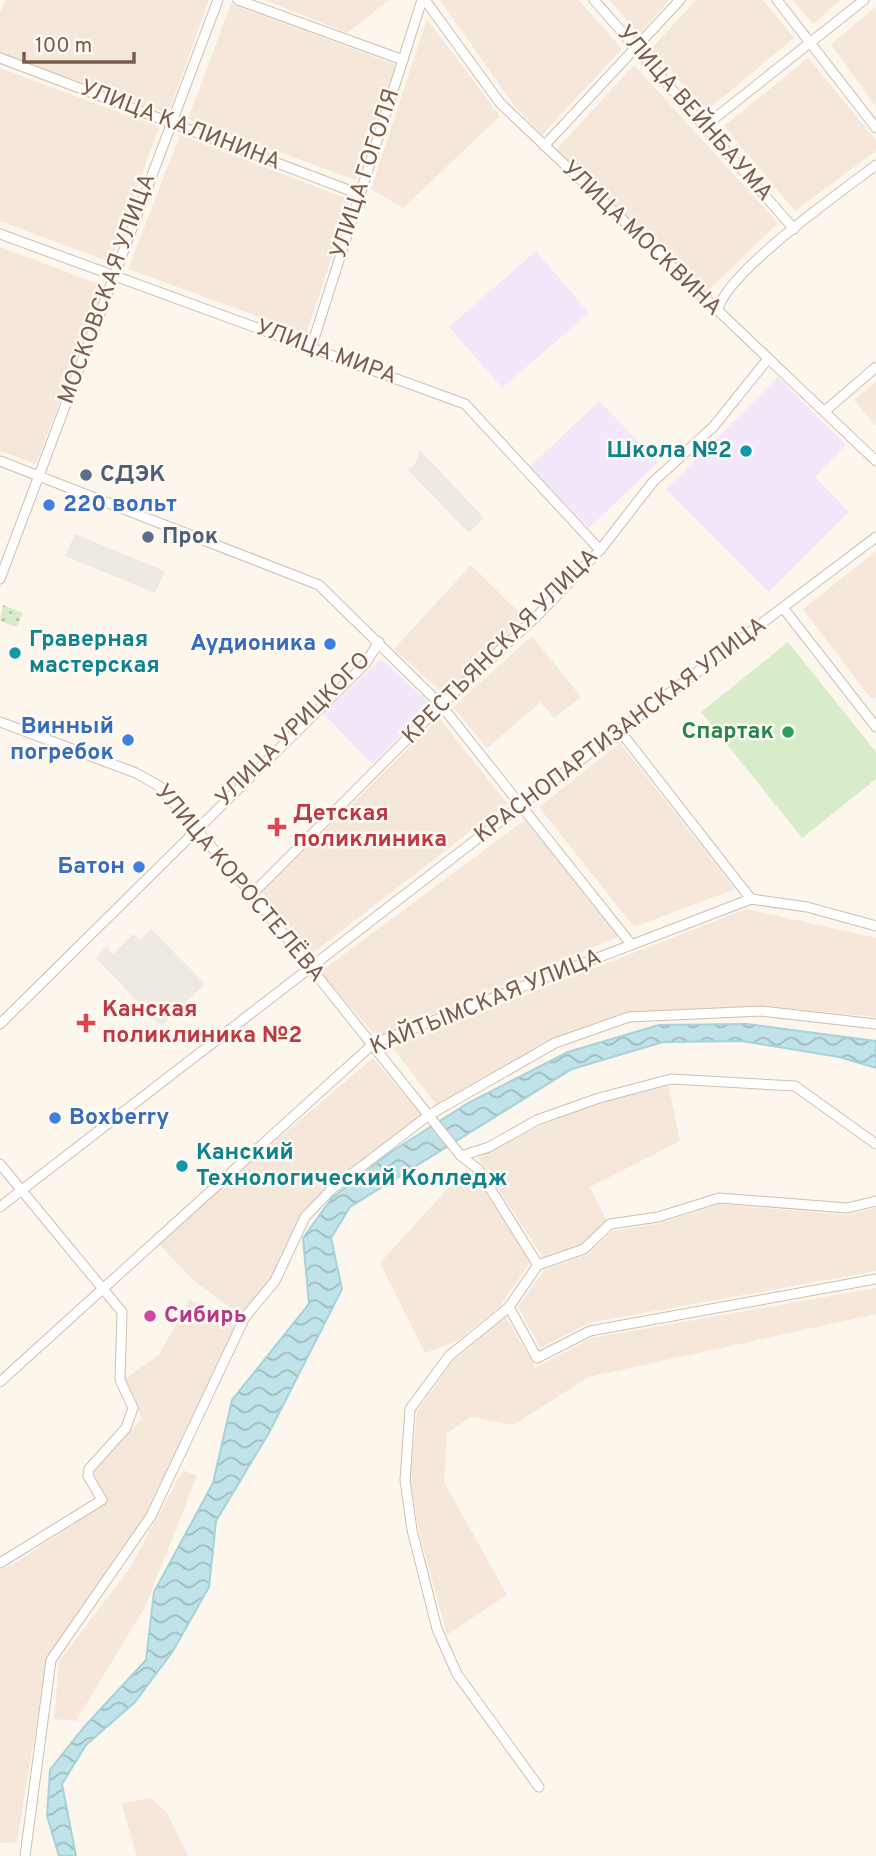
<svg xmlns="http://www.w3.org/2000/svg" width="876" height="1856" font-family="Overpass,sans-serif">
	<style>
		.residential { fill: #f5e8da }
		.industrial { fill: #efe9e4 }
		.education { fill: #f3e8fa }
		.green { fill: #d8ecc9 }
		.garden { fill: url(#garden-dots) }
		.water { fill: url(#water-waves); stroke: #a5d3da; stroke-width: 2 }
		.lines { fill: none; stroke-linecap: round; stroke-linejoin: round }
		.minor-casing { stroke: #d1beb0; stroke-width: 11 }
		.minor { stroke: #fff; stroke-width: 9 }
		.culture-dot { fill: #0f9aa8; stroke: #fffaf3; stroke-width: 2.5 }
		.service-dot { fill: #5c6f8a; stroke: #fffaf3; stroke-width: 2.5 }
		.shop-dot { fill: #3f7fe0; stroke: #fffaf3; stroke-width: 2.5 }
		.leisure-dot { fill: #2e9e5b; stroke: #fffaf3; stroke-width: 2.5 }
		.health-dot { fill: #e0444e; stroke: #fffaf3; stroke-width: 2.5 }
		.hotel-dot { fill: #d1479c; stroke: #fffaf3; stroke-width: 2.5 }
		.labels { text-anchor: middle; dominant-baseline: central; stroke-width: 5; stroke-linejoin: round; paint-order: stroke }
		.street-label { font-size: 23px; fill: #7a5c4d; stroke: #fffaf3 }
		.culture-label { font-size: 23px; font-weight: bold; fill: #0d838f; stroke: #fffaf3; text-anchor: start }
		.service-label { font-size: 23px; font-weight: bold; fill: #4e5e75; stroke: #fffaf3; text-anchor: start }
		.shop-label { font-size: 23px; font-weight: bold; fill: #366cbe; stroke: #fffaf3; text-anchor: end }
		.leisure-label { font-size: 23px; font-weight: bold; fill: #27864d; stroke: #fffaf3; text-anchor: end }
		.health-label { font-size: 23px; font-weight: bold; fill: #be3a42; stroke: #fffaf3; text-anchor: start }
		.hotel-label { font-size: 23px; font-weight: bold; fill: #b23c85; stroke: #fffaf3; text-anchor: start }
	</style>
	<defs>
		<pattern id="garden-dots" width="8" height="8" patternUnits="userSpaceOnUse" patternTransform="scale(1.75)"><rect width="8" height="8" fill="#d8ecc9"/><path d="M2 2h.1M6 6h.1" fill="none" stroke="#b4c2a5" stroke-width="1.8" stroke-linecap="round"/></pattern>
		<pattern id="water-waves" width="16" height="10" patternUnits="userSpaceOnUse" patternTransform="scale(1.75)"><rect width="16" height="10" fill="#bfe3e8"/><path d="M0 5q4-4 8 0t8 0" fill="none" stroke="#a0bbbe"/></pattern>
	</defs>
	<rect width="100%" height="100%" fill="#fdf6ec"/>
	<g class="residential">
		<polygon points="5,0 209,0 168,114 0,53 0,13"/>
		<polygon points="265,0 389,0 347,33"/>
		<polygon points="440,0 579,0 622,49 542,135 513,104"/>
		<polygon points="610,0 669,0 639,35"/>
		<polygon points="696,0 763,0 794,38 706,111 651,49"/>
		<polygon points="793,0 841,0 813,24"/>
		<polygon points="231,4 399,66 356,180 188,119"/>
		<polygon points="876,7 876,107 831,44"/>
		<polygon points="427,19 500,116 403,208 371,189"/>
		<polygon points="808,58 876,140 876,151 795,211 724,126"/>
		<polygon points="634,65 778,223 707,292 556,150"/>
		<polygon points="0,68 159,127 110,262 0,221"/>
		<polygon points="180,135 351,200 306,334 128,269"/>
		<polygon points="0,247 104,286 36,464 0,451"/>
		<polygon points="876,382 876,426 854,400"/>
		<polygon points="876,551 876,696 871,699 803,609"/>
		<polygon points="471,565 524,617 446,696 394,649"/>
		<polygon points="532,636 581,697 554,718 541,702 487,748 453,707"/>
		<polygon points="439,718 507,803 310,955 262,892"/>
		<polygon points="620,743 735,889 634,927 539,807"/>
		<polygon points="526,819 620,936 377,1037 320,972"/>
		<polygon points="746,909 876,938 876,1017 758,1006 627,1012 551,1040 442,1112 392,1047"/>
		<polygon points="373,1058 422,1116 329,1186 299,1219 272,1278 241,1315 194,1281 157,1242"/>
		<polygon points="668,1084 680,1141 590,1187 607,1221 581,1245 544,1259 478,1158 541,1125 602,1102"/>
		<polygon points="477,1171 531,1261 500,1306 457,1341 425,1353 380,1263 457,1178"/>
		<polygon points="720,1204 847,1215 876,1208 876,1271 589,1323 540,1348 518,1307 544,1270 589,1254 612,1231 661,1223"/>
		<polygon points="876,1288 876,1314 589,1377 513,1425 471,1417 447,1433 444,1482 507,1595 447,1635 418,1528 410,1477 417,1411 452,1362 506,1316 535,1368 591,1338"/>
		<polygon points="190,1299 236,1327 150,1512 47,1660 17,1842 0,1843 0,1570 17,1562 108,1501 93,1473 142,1419 124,1379 159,1355"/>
		<polygon points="183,1470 197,1476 145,1607 76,1721 54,1719 59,1661 128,1571"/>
		<polygon points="151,1798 167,1813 188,1856 137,1856 121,1803"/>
	</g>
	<g class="industrial">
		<polygon points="420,450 484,518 469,533 408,470 415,464"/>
		<polygon points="75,534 165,571 155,593 65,556"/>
		<polygon points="151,929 205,984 161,1026 96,958 106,947 113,954 133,934 140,940"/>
	</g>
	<g class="education">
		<polygon points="536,251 589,313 502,388 449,327"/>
		<polygon points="778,377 846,445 815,477 849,512 769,592 666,489"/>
		<polygon points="599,401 658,462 589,528 530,467"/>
		<polygon points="381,659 432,705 372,764 323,713"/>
	</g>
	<polygon class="green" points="788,642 876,752 876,779 802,838 701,712"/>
	<polygon class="garden" points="3,605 23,613 17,627 0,621"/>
	<polygon class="water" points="747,1024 876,1041 876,1068 839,1057 742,1041 663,1042 572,1069 350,1207 331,1238 342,1289 270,1431 216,1521 209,1587 173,1651 135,1702 86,1745 62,1784 76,1856 59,1856 47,1816 50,1770 84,1727 146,1660 154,1592 213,1483 232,1400 309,1304 303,1238 332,1198 391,1152 468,1103 568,1052 659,1025"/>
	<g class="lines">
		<defs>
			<g id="minor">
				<polyline points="238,0 403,60"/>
				<polyline points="425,0 500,103 876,461"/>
				<polyline points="594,0 794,229"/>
				<polyline points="777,0 876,128"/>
				<polyline points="0,58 359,194"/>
				<polyline points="705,126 864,0"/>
				<polyline points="544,146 680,0"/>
				<polyline points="0,234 465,404 600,550"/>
				<path d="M 718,310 C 725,273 842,191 876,165"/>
				<polyline points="311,348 422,0"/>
				<polyline points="825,411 876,367"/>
				<polyline points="0,461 319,585 441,705 631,944"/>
				<polyline points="0,579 218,0"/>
				<polyline points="784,609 876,727"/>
				<polyline points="0,722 136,773 159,786 252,894 461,1156 478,1169 538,1265"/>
				<polyline points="620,731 751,899"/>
				<polyline points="252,894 441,705 541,612 600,550 653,482 714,426 767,360"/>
				<polyline points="0,1024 365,664 379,642"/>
				<polyline points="461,1156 489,1147 537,1120 599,1098 671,1079 795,1086 876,1144"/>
				<polyline points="0,1164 122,1312 120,1380 133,1408 126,1428 89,1469 88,1476 102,1500 0,1563"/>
				<polyline points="0,1207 521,805 876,537"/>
				<polyline points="509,1307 537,1358 590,1331 876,1279"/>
				<polyline points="0,1382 373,1044 751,899 807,907 876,926"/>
				<polyline points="539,1787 457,1674 437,1629 412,1530 405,1480 410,1409 449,1356 509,1307 538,1265 584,1249 610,1224 658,1217 719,1198 847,1208 876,1201"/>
				<polyline points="25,1856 51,1660 151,1516 245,1317 275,1281 305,1217 332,1189 429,1115 555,1043 629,1017 761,1011 876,1024"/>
			</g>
		</defs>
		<use href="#minor" class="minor-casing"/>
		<use href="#minor" class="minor"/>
	</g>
	<g class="culture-dot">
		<circle cx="746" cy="451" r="7"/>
		<circle cx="15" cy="653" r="7"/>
		<circle cx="182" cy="1166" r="7"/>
	</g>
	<g class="service-dot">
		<circle cx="86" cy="475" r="7"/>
		<circle cx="148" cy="537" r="7"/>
	</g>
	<g class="shop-dot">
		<circle cx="49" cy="505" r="7"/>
		<circle cx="330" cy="644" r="7"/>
		<circle cx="128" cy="740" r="7"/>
		<circle cx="139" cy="867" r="7"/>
		<circle cx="55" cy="1118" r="7"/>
	</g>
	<circle class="leisure-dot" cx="788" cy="732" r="7"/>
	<g class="health-dot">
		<path d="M273.5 816.5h7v7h7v7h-7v7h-7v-7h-7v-7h7z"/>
		<path d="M82.5 1012.5h7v7h7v7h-7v7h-7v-7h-7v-7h7z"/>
	</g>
	<circle class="hotel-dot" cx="150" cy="1316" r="7"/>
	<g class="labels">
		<g class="street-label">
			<text transform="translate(694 114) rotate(49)">УЛИЦА ВЕЙНБАУМА</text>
			<text transform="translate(180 126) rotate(21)">УЛИЦА КАЛИНИНА</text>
			<text transform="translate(366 174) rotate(-72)">УЛИЦА ГОГОЛЯ</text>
			<text transform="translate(641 239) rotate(44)">УЛИЦА МОСКВИНА</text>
			<text transform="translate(108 289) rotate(-70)">МОСКОВСКАЯ УЛИЦА</text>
			<text transform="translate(326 353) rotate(20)">УЛИЦА МИРА</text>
			<text transform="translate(501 647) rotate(-45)">КРЕСТЬЯНСКАЯ УЛИЦА</text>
			<text transform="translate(294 730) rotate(-45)">УЛИЦА УРИЦКОГО</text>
			<text transform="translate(621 731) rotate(-37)">КРАСНОПАРТИЗАНСКАЯ УЛИЦА</text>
			<text transform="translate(239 884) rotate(50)">УЛИЦА КОРОСТЕЛЁВА</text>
			<text transform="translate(486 1003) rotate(-22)">КАЙТЫМСКАЯ УЛИЦА</text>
		</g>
		<g class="culture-label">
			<text x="732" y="451" text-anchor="end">Школа №2</text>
			<text x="29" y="640">Граверная<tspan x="29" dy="26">мастерская</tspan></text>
			<text x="196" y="1153">Канский<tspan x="196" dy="26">Технологический Колледж</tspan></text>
		</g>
		<g class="service-label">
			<text x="100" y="475">СДЭК</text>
			<text x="162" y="537">Прок</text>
		</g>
		<g class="shop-label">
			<text x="63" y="505" text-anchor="start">220 вольт</text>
			<text x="316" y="644">Аудионика</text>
			<text x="114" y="727">Винный<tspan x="114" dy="26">погребок</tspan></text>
			<text x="125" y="867">Батон</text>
			<text x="69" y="1118" text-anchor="start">Boxberry</text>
		</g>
		<g class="leisure-label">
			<text x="774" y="732">Спартак</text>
		</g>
		<g class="health-label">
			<text x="293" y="814">Детская<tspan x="293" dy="26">поликлиника</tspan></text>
			<text x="102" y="1010">Канская<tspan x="102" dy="26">поликлиника №2</tspan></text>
		</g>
		<g class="hotel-label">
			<text x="164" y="1316">Сибирь</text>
		</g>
	</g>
	<path d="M24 52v10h110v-10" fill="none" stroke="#7a5c4d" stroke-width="3.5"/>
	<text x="35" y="52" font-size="21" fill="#7a5c4d" stroke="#fffaf3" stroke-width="5" paint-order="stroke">100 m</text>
</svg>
